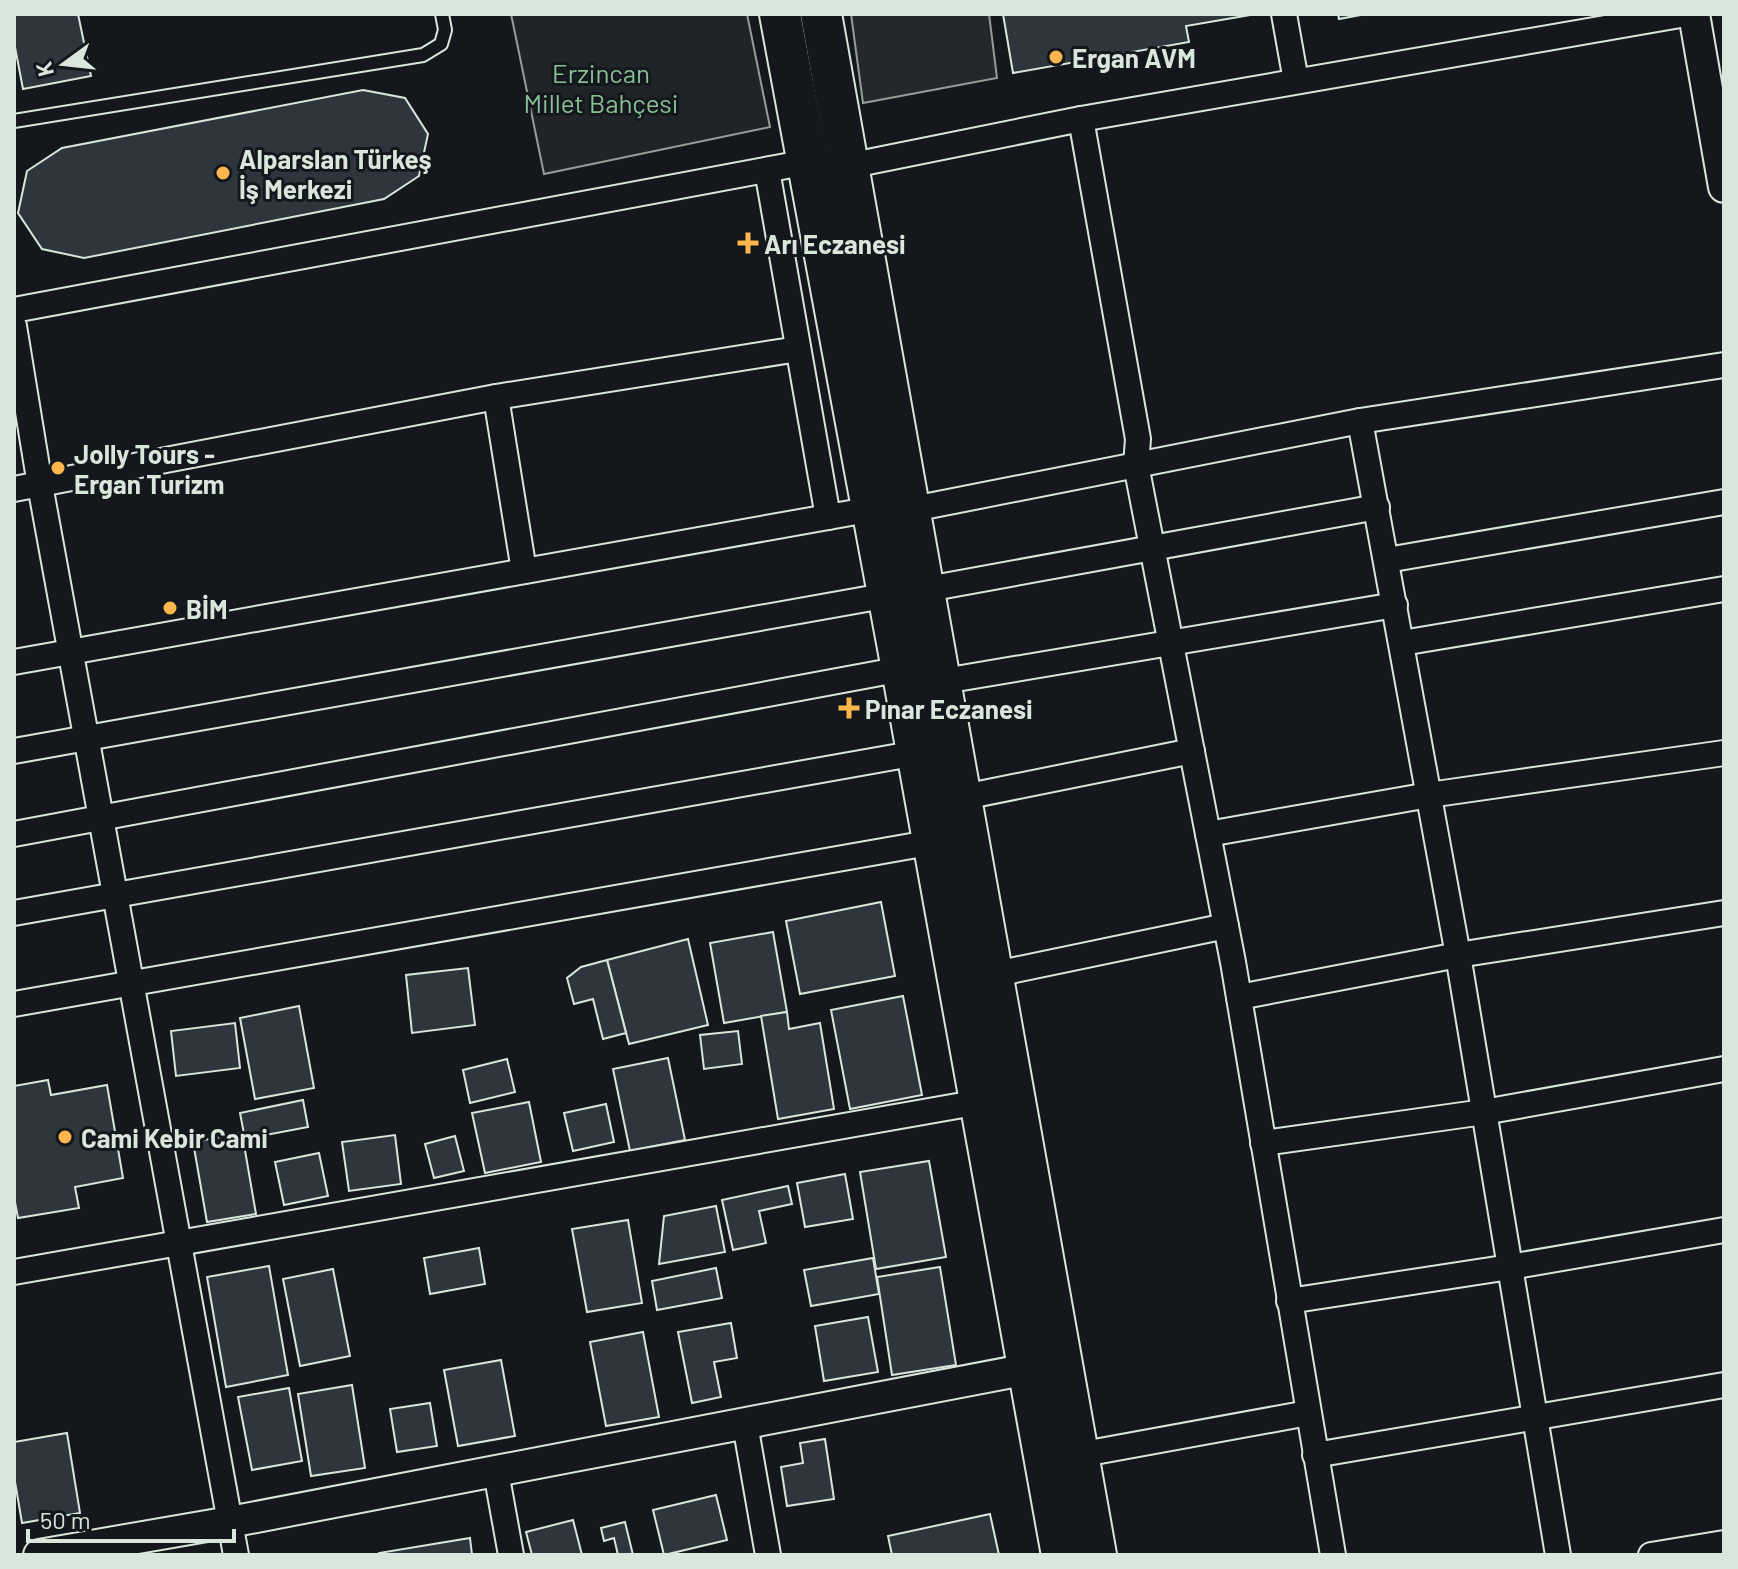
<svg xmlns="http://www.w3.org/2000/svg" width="1738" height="1569" font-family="Barlow,sans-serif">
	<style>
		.green { fill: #202428; stroke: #939e99; stroke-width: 2 }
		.parking { fill: #24282b; stroke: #939e99; stroke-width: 2 }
		.building { fill: #2c363c; stroke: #d8e6dc; stroke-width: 2 }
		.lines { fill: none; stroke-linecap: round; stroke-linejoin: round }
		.service-casing { stroke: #d8e6dc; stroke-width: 16 }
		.minor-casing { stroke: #d8e6dc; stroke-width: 28 }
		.tertiary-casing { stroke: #d8e6dc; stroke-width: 34 }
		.primary-casing { stroke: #d8e6dc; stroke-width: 44 }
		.service { stroke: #14181c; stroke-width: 12 }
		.minor { stroke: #14181c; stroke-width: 24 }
		.tertiary { stroke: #14181c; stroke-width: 30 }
		.primary { stroke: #14181c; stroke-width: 40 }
		.poi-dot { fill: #ffb74d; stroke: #14181c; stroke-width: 3 }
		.labels { text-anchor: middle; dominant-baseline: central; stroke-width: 6; stroke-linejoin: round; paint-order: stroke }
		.poi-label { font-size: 26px; font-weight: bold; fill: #d8e6dc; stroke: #14181c; text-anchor: start }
		.park-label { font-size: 26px; fill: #8ac095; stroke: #14181c }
	</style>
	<rect width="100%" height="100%" fill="#14181c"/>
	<polygon class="green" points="511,14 747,14 770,127 544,174"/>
	<polygon class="parking" points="851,14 989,14 997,78 863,103"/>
	<g class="building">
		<polygon points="14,14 78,14 91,76 23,89 14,42"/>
		<polygon points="1003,14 1256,14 1186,26 1189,42 1013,73"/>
		<polygon points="1338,14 1366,14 1339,19"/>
		<polygon points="363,90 405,98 428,134 419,176 384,199 84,258 42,249 18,213 27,171 62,148"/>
		<polygon points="881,902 895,976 800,994 786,921"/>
		<polygon points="773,932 787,1012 724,1023 710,943"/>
		<polygon points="688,939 708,1025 629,1044 607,960"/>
		<polygon points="607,960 626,1033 603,1039 593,999 574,1004 567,978 581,967"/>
		<polygon points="468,968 475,1025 412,1033 406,975"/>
		<polygon points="903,996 922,1095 850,1109 831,1010"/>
		<polygon points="299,1006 314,1088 255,1099 240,1018"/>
		<polygon points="787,1012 789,1029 820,1023 834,1109 778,1119 761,1016"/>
		<polygon points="235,1023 240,1068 176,1076 171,1031"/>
		<polygon points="738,1031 742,1064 704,1069 700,1035"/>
		<polygon points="668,1058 685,1140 630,1151 613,1069"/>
		<polygon points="507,1059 515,1092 470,1103 463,1070"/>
		<polygon points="48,1080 51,1095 107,1085 123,1178 75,1187 79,1208 18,1218 14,1197 14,1086"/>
		<polygon points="303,1100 308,1127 245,1139 240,1113"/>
		<polygon points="529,1102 541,1162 485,1173 472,1113"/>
		<polygon points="606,1104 614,1142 573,1151 564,1113"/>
		<polygon points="242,1133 256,1214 207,1222 193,1142"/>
		<polygon points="395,1135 401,1184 349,1191 342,1142"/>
		<polygon points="455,1136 464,1171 434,1178 425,1144"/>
		<polygon points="319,1153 328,1196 284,1205 275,1162"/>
		<polygon points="929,1161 946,1257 876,1269 860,1172"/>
		<polygon points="845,1174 853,1219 805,1227 797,1183"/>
		<polygon points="788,1186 792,1204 759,1211 766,1243 733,1250 722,1200"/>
		<polygon points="716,1206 725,1252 659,1264 664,1216"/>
		<polygon points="628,1220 642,1303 587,1312 572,1229"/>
		<polygon points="479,1248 485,1284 430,1294 424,1258"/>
		<polygon points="873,1258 879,1294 811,1306 804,1270"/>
		<polygon points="269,1266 288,1375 226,1387 207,1277"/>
		<polygon points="940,1267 956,1365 892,1375 877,1277"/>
		<polygon points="716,1268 722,1298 657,1310 652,1281"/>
		<polygon points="333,1269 350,1356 300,1366 283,1279"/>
		<polygon points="868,1317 878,1372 824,1381 815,1326"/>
		<polygon points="731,1323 737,1358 714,1362 721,1397 692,1403 678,1332"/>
		<polygon points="643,1332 659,1417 606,1426 590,1342"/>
		<polygon points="501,1360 515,1436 458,1446 444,1370"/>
		<polygon points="352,1385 365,1468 311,1476 298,1394"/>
		<polygon points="289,1388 302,1461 252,1470 238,1397"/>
		<polygon points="430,1403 437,1446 397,1452 390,1409"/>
		<polygon points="67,1433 80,1513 22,1523 14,1476 14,1442"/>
		<polygon points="825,1439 834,1499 787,1506 781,1467 803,1463 800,1443"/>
		<polygon points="716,1495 727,1540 664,1555 653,1510"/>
		<polygon points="990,1514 999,1555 892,1555 888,1536"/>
		<polygon points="573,1520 582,1555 532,1555 526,1532"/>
		<polygon points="625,1522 633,1555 618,1555 614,1538 604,1541 601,1528"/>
		<polygon points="470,1538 472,1555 379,1555 379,1553"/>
	</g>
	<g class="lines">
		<defs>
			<polyline id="service" points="14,121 423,55 441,44 445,30 442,14"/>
			<g id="minor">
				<polyline points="1284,14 1296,81"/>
				<polyline points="1081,119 1138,439 1136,465 1233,962 1333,1555"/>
				<polyline points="848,166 1081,119 1686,14"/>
				<polyline points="767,170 828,517"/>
				<polyline points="14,310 808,162"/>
				<polyline points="14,326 40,485 236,1555"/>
				<polyline points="496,397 524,571"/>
				<polyline points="1360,421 1458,955 1558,1555"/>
				<polyline points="14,489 496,397 798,349"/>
				<polyline points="908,510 1360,421 1724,365"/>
				<polyline points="1387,560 1724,502"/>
				<polyline points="922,590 1377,507"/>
				<polyline points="1402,643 1724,589"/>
				<polyline points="14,662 873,509"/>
				<polyline points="938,682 1395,605"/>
				<polyline points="14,751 889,595"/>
				<polyline points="959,798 1192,751"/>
				<polyline points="14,834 902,669"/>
				<polyline points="1208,834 1429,795 1724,753"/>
				<polyline points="14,913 917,753"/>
				<polyline points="991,975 1226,926"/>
				<polyline points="1239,997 1458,955 1724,913"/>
				<polyline points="14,1004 934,842"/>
				<polyline points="1263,1143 1484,1112 1724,1069"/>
				<polyline points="14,1272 980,1102"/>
				<polyline points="1289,1301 1510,1267 1724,1230"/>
				<polyline points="745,1424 768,1555"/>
				<polyline points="1078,1455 1308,1413"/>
				<polyline points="1315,1455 1724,1385"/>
				<polyline points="496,1472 511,1555"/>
				<polyline points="1651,1555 1724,1543"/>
			</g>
			<g id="tertiary">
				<polyline points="1694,14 1724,187"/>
				<polyline points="39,1555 230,1522 1028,1369"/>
			</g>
			<g id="primary">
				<polyline points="780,14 902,669 1062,1555"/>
				<polyline points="821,14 1096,1555"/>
			</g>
		</defs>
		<use href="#service" class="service-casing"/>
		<use href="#minor" class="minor-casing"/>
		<use href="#tertiary" class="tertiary-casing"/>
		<use href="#primary" class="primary-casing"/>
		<use href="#service" class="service"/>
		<use href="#minor" class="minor"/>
		<use href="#tertiary" class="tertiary"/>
		<use href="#primary" class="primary"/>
	</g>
	<g class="poi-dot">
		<circle cx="1056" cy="57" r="8"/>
		<circle cx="223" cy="173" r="8"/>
		<path d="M744 231h8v8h8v8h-8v8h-8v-8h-8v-8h8z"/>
		<circle cx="58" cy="468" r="8"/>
		<circle cx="170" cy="608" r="8"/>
		<path d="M845 696h8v8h8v8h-8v8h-8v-8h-8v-8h8z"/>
		<circle cx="65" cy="1137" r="8"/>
	</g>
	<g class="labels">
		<g class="poi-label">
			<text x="1072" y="57">Ergan AVM</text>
			<text x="239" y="158">Alparslan Türkeş<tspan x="239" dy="30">İş Merkezi</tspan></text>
			<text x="764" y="243">Arı Eczanesi</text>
			<text x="74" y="453">Jolly Tours -<tspan x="74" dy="30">Ergan Turizm</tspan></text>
			<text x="186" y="608">BİM</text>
			<text x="865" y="708">Pınar Eczanesi</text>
			<text x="81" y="1137">Cami Kebir Cami</text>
		</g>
		<g class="park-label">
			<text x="601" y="72">Erzincan<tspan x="601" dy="30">Millet Bahçesi</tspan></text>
		</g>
	</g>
	<rect width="1738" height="1569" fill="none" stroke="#d8e6dc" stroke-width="32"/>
	<g transform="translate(64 64) rotate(255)" stroke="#14181c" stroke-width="6" paint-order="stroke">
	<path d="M0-6L14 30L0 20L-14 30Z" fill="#d8e6dc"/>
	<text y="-12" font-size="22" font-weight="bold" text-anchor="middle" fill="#d8e6dc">K</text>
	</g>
	<path d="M28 1529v12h206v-12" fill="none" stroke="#d8e6dc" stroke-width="4"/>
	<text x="40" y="1529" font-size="24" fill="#d8e6dc" stroke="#14181c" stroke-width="6" paint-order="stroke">50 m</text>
</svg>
